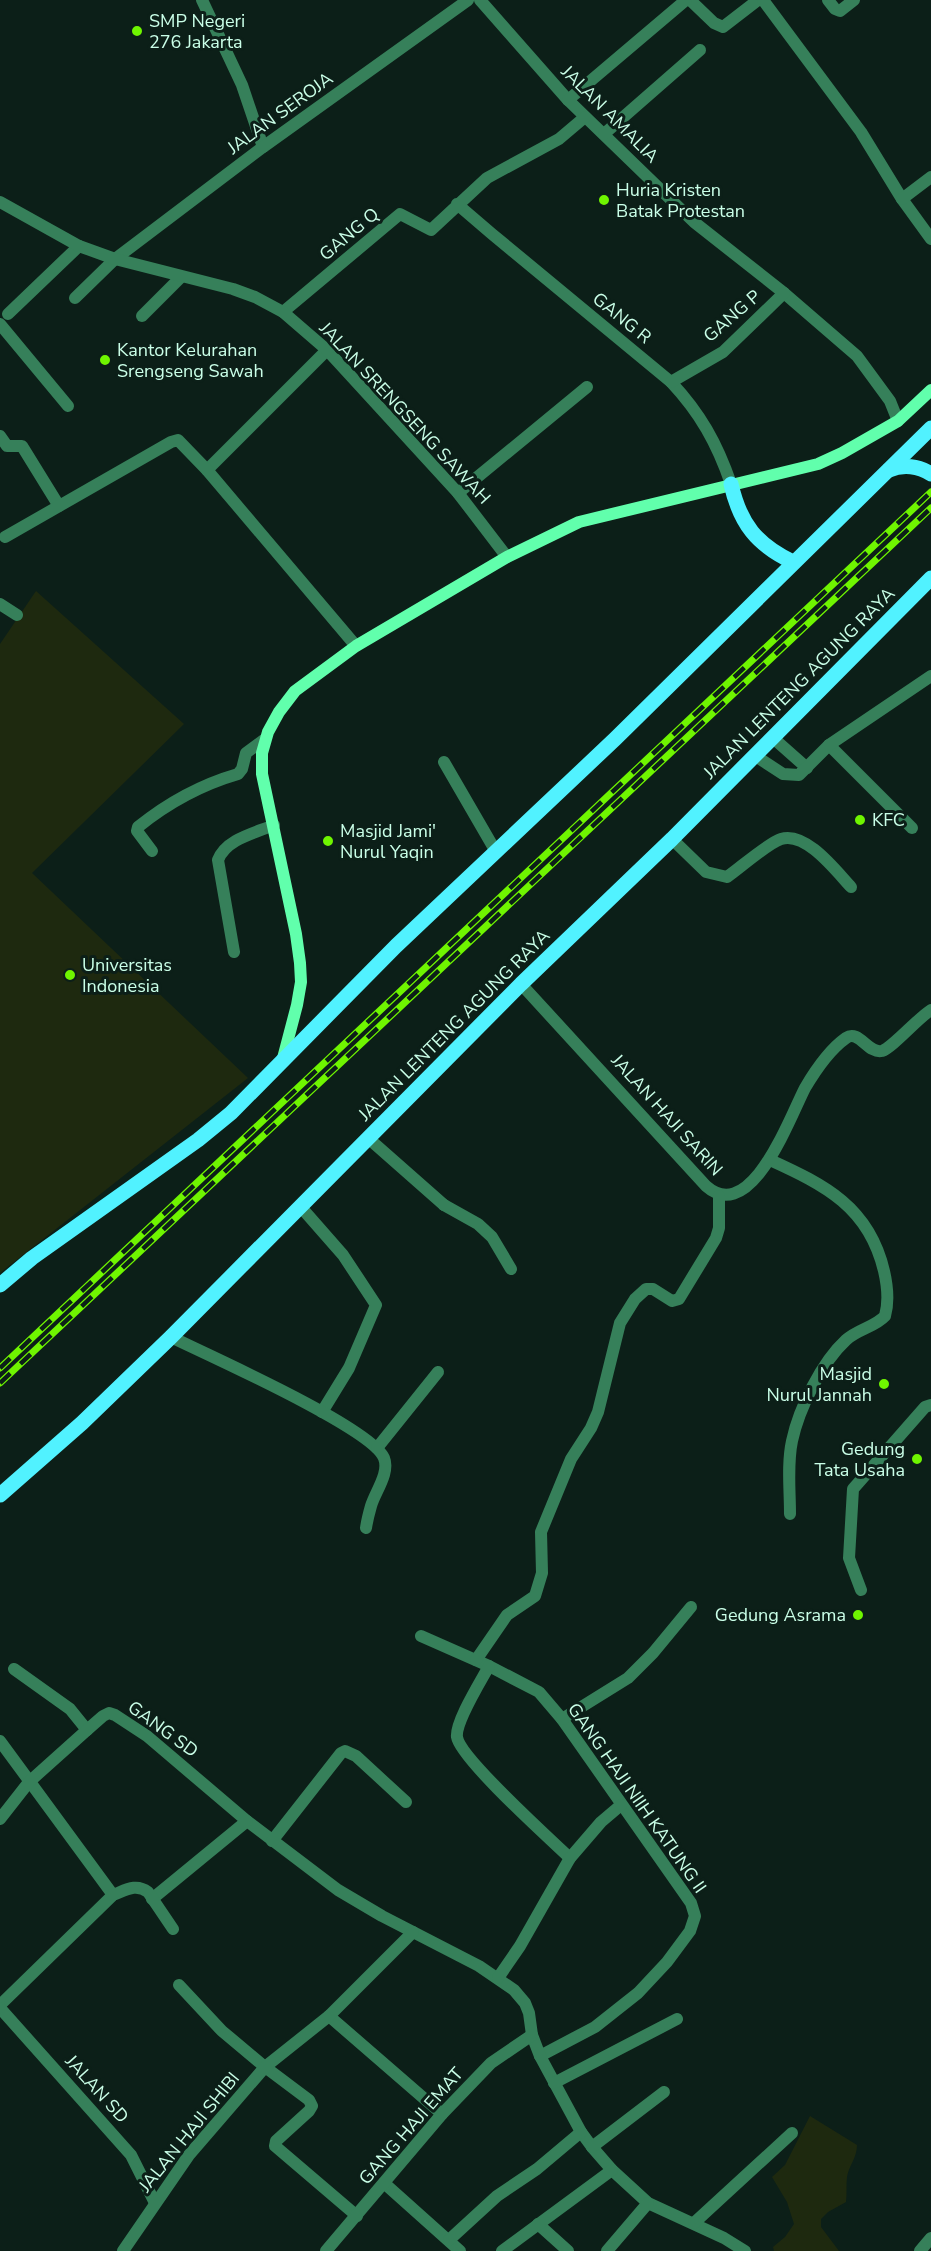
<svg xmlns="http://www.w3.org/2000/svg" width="931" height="2251" font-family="'Nunito Sans',sans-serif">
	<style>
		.green { fill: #1e290f }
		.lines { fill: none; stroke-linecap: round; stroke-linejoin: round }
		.service { stroke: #36805a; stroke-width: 12 }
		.minor { stroke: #36805a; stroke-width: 12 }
		.tertiary { stroke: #36805a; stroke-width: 12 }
		.secondary { stroke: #61ffac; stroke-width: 12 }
		.primary { stroke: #51f2ff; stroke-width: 15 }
		.rail-casing { stroke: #6ff500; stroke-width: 7 }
		.rail { stroke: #0c1f18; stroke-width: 4.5; stroke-dasharray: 14; stroke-linecap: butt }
		.poi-dot { fill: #6ff500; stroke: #0c1f18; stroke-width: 2 }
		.labels { text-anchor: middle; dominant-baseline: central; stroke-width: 6; stroke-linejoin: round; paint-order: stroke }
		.poi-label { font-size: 18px; fill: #caffe8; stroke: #0c1f18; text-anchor: start }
		.street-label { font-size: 18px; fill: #caffe8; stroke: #0c1f18 }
	</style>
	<rect width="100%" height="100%" fill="#0c1f18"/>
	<g class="green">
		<polygon points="36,591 184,724 32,873 248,1078 0,1273 0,644"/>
		<path d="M 810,2116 L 857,2145 C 857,2158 849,2165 847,2177 C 846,2185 847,2194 846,2202 L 828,2212 L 821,2219 L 821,2227 L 839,2251 L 774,2251 L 773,2247 L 785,2237 L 794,2224 L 787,2202 L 772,2177 L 785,2165 Z"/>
	</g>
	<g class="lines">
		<g class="service">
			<polyline points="202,0 242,85 263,147"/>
			<polyline points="75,298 115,259"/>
			<polyline points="142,316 181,277"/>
			<polyline points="0,604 17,615"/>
			<polyline points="772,737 807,768"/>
			<polyline points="829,745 912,828"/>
			<polyline points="754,755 783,774 799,775 829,745 931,676"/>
			<polyline points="444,762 495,850"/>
			<path d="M 672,839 L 706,872 L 727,877 C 740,868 768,843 781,839 C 806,831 836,871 851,887"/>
			<polyline points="368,1138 444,1205"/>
			<polyline points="861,1590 849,1558 853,1489 925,1407 931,1405"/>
		</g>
		<g class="minor">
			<polyline points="480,0 568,100 694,222 784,293 857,356 890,401 898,421"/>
			<polyline points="690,0 714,23 723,27 758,0"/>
			<polyline points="763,0 861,132 902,199 931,239"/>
			<polyline points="828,0 835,9 840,11 854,0"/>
			<polyline points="568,100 686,0"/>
			<polyline points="604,134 700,50"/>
			<polyline points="902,199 931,177"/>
			<path d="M 457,204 L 492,234 L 671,382 C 700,413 717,443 731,484"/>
			<polyline points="115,259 263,147 468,0"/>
			<polyline points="283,312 400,214 431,230 487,178 559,139 585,117"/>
			<polyline points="8,314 79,246"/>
			<polyline points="0,324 68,406"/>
			<polyline points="671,382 723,352 784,293"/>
			<polyline points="0,436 7,446 22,446 59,506"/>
			<polyline points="207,470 327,350"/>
			<polyline points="458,493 587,387"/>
			<polyline points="5,537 171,442 178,440 207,470 356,646"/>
			<path d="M 152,851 L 137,831 L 138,827 C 169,802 200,785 238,774 L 242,769 L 246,753 L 265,739"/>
			<path d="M 234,952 L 218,860 C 226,839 255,833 274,825"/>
			<path d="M 521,984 L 706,1186 C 751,1226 790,1117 805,1088 C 815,1071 829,1050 846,1038 C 859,1029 868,1054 882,1051 C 892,1048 918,1018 931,1010"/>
			<path d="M 770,1160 C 825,1185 869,1207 884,1271 C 887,1284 889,1302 885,1316 C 875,1327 858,1329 846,1340 C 822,1362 799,1408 792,1441 C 787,1464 790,1490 790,1514"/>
			<polyline points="444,1205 478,1224 492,1237 511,1269"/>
			<polyline points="300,1206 343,1255 376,1305 349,1368 322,1412"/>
			<path d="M 171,1337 C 208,1355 372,1428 384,1458 C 390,1473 375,1492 371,1506 C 369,1513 367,1521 366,1528"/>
			<polyline points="377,1448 438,1372"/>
			<polyline points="421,1636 489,1666 539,1692 562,1719 691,1903 695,1916 690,1931 667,1962 638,1993 595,2027 540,2056"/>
			<polyline points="476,1660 507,1615 535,1596 542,1573 541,1532 571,1459 591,1428 598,1412 620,1323 635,1299 646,1289 653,1289 672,1301 679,1299 716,1238 719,1228 719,1196"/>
			<path d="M 489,1666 C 481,1681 455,1722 457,1737 C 460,1758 550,1839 570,1858"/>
			<polyline points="14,1669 70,1709 87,1730"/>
			<polyline points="562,1719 628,1678 653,1653 691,1607"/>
			<polyline points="0,1741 113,1895"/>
			<polyline points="0,1819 29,1782 87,1730 103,1716 109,1713 115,1715 147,1736 247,1821 338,1890 382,1916 479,1966 514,1990 525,2003 529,2013 532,2035 540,2056 581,2132 592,2147 612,2170 648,2203 724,2238 745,2251"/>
			<polyline points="272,1841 341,1753 345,1751 356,1756 406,1802"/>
			<polyline points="152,1899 247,1821"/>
			<polyline points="498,1978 520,1946 570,1858 601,1822 621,1805"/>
			<polyline points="179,1985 222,2031 265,2067 309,2100 312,2106 309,2111 276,2141 275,2146 357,2216"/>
			<path d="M 0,2005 L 113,1895 C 126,1890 136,1883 148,1892 L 173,1929"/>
			<polyline points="0,2008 131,2155 155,2203"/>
			<polyline points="329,2016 442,2114"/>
			<polyline points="554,2083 677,2019"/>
			<polyline points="592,2147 664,2092"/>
			<polyline points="384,2183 460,2251"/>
			<polyline points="694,2223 792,2133"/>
			<polyline points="538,2224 568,2251"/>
			<polyline points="449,2240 497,2196 537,2169 581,2132"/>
			<polyline points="123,2251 189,2155 265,2067 329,2016 413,1932"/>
			<polyline points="326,2251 442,2114 491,2063 532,2035"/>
			<polyline points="502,2251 612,2170"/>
			<polyline points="607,2251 648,2203"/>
			<polyline points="920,2251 931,2238"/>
		</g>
		<polyline class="tertiary" points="0,202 79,246 115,259 233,289 255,297 283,312 327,350 458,493 507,557"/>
		<polyline class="secondary" points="282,1062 297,1005 301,982 300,963 296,934 262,774 262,753 268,732 279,712 295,691 356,646 507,557 579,522 818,464 842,453 898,421 931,390"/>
		<g class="primary">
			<path d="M 889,470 C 903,464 919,466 931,474"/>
			<path d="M 731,484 C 740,524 757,545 793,562"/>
			<polyline points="0,1285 32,1258 198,1140 231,1113 396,946 615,739 931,428"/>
			<polyline points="0,1495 82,1423 171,1337 521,984 672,839 931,578"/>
		</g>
		<defs>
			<g id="rail">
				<polyline points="0,1368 931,492"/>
				<polyline points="0,1383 931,508"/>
			</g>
		</defs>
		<use href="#rail" class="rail-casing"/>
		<use href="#rail" class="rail"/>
	</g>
	<g class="poi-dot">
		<circle cx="137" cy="31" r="6"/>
		<circle cx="604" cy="200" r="6"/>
		<circle cx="105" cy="360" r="6"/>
		<circle cx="860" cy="820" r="6"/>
		<circle cx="328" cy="841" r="6"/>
		<circle cx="70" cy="975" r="6"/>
		<circle cx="884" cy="1384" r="6"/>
		<circle cx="917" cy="1459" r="6"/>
		<circle cx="858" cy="1615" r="6"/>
	</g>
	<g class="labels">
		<g class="poi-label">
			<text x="149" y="21">SMP Negeri<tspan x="149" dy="21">276 Jakarta</tspan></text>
			<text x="616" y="190">Huria Kristen<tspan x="616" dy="21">Batak Protestan</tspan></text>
			<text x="117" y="350">Kantor Kelurahan<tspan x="117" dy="21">Srengseng Sawah</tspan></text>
			<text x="872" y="820">KFC</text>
			<text x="340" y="831">Masjid Jami'<tspan x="340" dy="21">Nurul Yaqin</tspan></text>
			<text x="82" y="965">Universitas<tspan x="82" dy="21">Indonesia</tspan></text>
			<text x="872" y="1374" text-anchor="end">Masjid<tspan x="872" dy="21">Nurul Jannah</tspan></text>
			<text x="905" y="1449" text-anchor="end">Gedung<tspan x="905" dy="21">Tata Usaha</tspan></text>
			<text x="846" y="1615" text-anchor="end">Gedung Asrama</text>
		</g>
		<g class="street-label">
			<text transform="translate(280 113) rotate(-36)">JALAN SEROJA</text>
			<text transform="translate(610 114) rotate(45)">JALAN AMALIA</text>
			<text transform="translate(349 234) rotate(-40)">GANG Q</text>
			<text transform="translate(732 316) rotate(-41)">GANG P</text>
			<text transform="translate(622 318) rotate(39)">GANG R</text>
			<text transform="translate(405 413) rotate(47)">JALAN SRENGSENG SAWAH</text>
			<text transform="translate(799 683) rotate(-45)">JALAN LENTENG AGUNG RAYA</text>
			<text transform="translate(454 1025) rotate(-45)">JALAN LENTENG AGUNG RAYA</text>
			<text transform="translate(667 1115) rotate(48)">JALAN HAJI SARIN</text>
			<text transform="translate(163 1729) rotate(36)">GANG SD</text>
			<text transform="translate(637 1798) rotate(55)">GANG HAJI NIIH KATUNG II</text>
			<text transform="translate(97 2089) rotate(48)">JALAN SD</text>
			<text transform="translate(411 2126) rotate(-49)">GANG HAJI EMAT</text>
			<text transform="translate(189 2132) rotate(-51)">JALAN HAJI SHIBI</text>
		</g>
	</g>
</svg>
